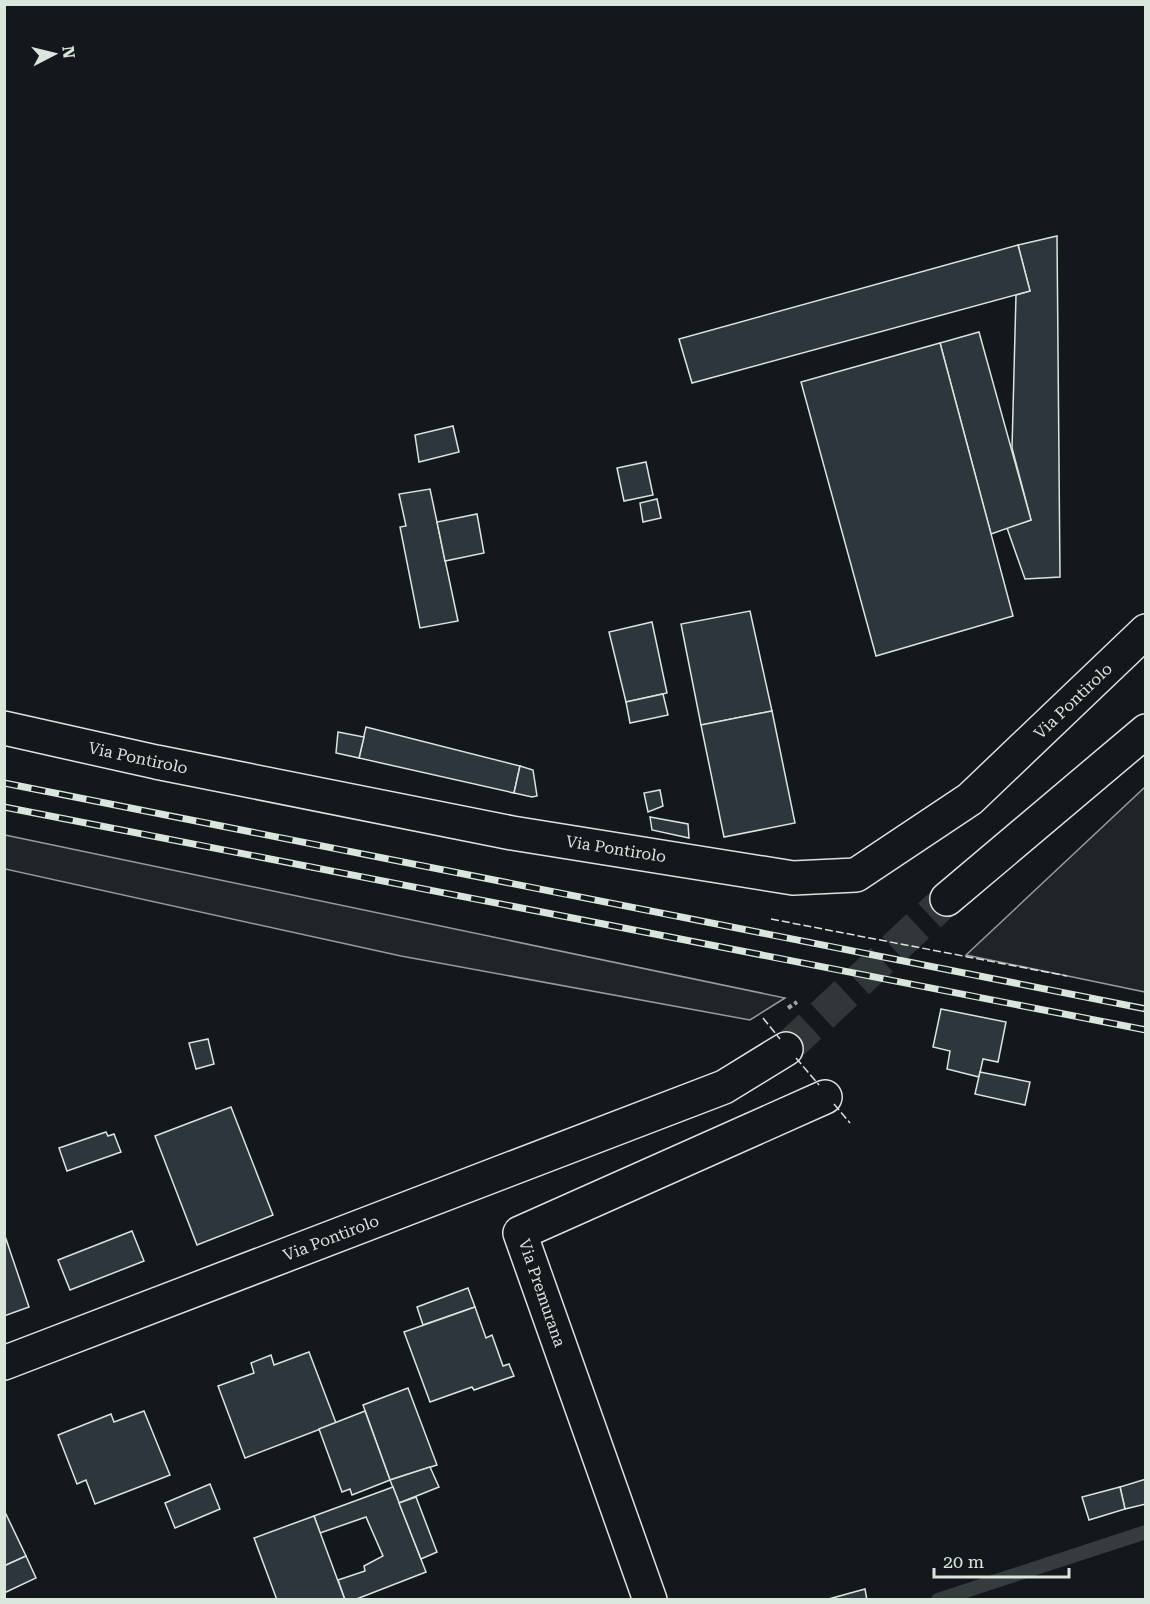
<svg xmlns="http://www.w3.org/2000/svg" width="1150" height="1604" font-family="'Roboto Serif',serif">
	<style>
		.green { fill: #202428; stroke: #939e99; stroke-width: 1.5 }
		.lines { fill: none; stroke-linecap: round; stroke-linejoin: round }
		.stream { stroke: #363b3e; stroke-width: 14 }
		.building { fill: #2c363c; stroke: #d8e6dc; stroke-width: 1.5 }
		.secondary-tunnel { stroke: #313739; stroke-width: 33; stroke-dasharray: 33 16; stroke-linecap: butt }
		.street-casing { stroke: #d8e6dc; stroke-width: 36 }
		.secondary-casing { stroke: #d8e6dc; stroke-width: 36 }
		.path { stroke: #9da8a2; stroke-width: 4; stroke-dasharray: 4.5 3; stroke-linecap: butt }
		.street { stroke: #14181c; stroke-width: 33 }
		.secondary { stroke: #14181c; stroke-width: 33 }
		.rail-casing { stroke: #d8e6dc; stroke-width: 7 }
		.rail { stroke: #14181c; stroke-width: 4.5; stroke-dasharray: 14; stroke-linecap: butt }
		.fence { stroke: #d8e6dc; stroke-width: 1.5; stroke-dasharray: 8 3; stroke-linecap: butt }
		.labels { text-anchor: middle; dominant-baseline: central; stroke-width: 4.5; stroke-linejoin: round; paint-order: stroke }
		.street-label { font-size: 16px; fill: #d8e6dc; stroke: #14181c }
	</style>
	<rect width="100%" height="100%" fill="#14181c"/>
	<g class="green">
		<polygon points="1145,787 1145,992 966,955"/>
		<polygon points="5,835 785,998 750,1020 401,956 5,869"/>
	</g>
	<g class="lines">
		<polyline class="stream" points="938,1600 1146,1532"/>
	</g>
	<g class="building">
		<polygon points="1057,236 1060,577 1025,579 1007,528 1031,520 1012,448 1016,295 1030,291 1018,245"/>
		<polygon points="1018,245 1030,291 692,383 679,339"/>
		<polygon points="979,332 1031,520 991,534 940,343"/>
		<polygon points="940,343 1013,616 876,656 801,382"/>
		<polygon points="453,426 459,452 419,462 415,435"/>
		<polygon points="646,462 653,495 624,501 617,468"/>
		<polygon points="430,489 458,621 420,628 400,527 406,526 399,494"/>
		<polygon points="657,499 661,518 643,522 640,503"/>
		<polygon points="477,514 484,553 445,561 437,522"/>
		<polygon points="750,611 772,711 701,725 681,624"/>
		<polygon points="652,622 667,693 626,702 609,632"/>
		<polygon points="663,694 668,715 630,723 626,702"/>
		<polygon points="772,711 795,823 724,837 701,725"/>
		<polygon points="366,727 520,766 514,793 359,758"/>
		<polygon points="338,732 364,737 359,758 336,753"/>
		<polygon points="520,766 533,770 537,796 532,797 514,793"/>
		<polygon points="660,790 663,806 648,812 644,793"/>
		<polygon points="650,817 688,824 689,838 652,830"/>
		<polygon points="941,1009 1006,1022 998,1062 983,1059 979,1077 947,1069 950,1051 933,1047"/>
		<polygon points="208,1039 214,1064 196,1069 189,1043"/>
		<polygon points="980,1072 1030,1082 1025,1105 975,1094"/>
		<polygon points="231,1107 273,1215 197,1245 155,1136"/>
		<polygon points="106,1132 108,1136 114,1134 121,1152 67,1171 59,1148"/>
		<polygon points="132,1231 144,1261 70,1290 58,1260"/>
		<polygon points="4,1233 29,1307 4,1316"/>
		<polygon points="468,1288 475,1307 423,1325 417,1307"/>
		<polygon points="475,1307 486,1338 492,1335 503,1366 509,1364 514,1376 474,1390 472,1387 430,1402 404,1332"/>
		<polygon points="309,1352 336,1423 245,1458 218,1386 254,1373 251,1363 271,1355 274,1365"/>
		<polygon points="408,1388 437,1465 390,1480 363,1405"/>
		<polygon points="144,1411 170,1475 95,1504 86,1480 77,1484 58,1435 111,1414 114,1422"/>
		<polygon points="365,1411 390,1480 352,1495 350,1489 342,1492 319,1429"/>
		<polygon points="430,1467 439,1487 399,1503 390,1480"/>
		<polygon points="1146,1479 1146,1504 1125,1509 1120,1487"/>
		<polygon points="210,1484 220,1509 175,1528 165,1503"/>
		<polygon points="393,1487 426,1572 354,1600 345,1600 338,1580 365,1571 364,1566 383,1556 366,1517 320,1533 314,1516"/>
		<polygon points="1120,1487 1125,1509 1089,1520 1082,1497"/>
		<polygon points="416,1497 437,1552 421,1559 399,1503"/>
		<polygon points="4,1510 26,1556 4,1566"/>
		<polygon points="314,1516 345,1600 277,1600 254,1538"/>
		<polygon points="26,1556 36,1578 4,1593 4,1566"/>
		<polygon points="865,1589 867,1600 825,1600"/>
	</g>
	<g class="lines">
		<polyline class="secondary-tunnel" points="786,1049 947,899"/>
		<defs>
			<g id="street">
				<polyline points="4,728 156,762 512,833 793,878 856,875 970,799 1146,631"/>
				<polyline points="650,1600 520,1233 825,1097"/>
			</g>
			<g id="secondary">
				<polyline points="947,899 1146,731"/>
				<polyline points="4,1363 724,1087 786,1049"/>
			</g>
		</defs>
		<use href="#street" class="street-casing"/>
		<use href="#secondary" class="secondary-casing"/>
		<polyline class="path" points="788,1008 797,1002"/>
		<use href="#street" class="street"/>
		<use href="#secondary" class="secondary"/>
		<defs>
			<g id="rail">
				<polyline points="4,783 1146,1009"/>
				<polyline points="4,807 1146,1030"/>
			</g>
		</defs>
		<use href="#rail" class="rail-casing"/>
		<use href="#rail" class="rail"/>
		<g class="fence">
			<polyline points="771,919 1067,976"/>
			<polyline points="763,1018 780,1039"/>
			<polyline points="796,1058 819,1085"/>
			<polyline points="834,1104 850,1123"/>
		</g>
	</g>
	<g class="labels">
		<g class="street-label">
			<text transform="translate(1073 701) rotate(-44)">Via Pontirolo</text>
			<text transform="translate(138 758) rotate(12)">Via Pontirolo</text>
			<text transform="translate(616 849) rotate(9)">Via Pontirolo</text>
			<text transform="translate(331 1238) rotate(-21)">Via Pontirolo</text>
			<text transform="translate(542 1293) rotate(71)">Via Premurana</text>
		</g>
	</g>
	<rect width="1150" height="1604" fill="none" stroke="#d8e6dc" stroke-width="12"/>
	<g transform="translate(54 54) rotate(83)" stroke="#14181c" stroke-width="4.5" paint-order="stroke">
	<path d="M0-4.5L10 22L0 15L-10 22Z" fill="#d8e6dc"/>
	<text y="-9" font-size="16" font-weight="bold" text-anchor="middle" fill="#d8e6dc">N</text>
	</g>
	<path d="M934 1568v9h135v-9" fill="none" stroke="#d8e6dc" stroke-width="3"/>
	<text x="943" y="1568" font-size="18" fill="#d8e6dc" stroke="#14181c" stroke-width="4.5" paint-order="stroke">20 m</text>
</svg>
